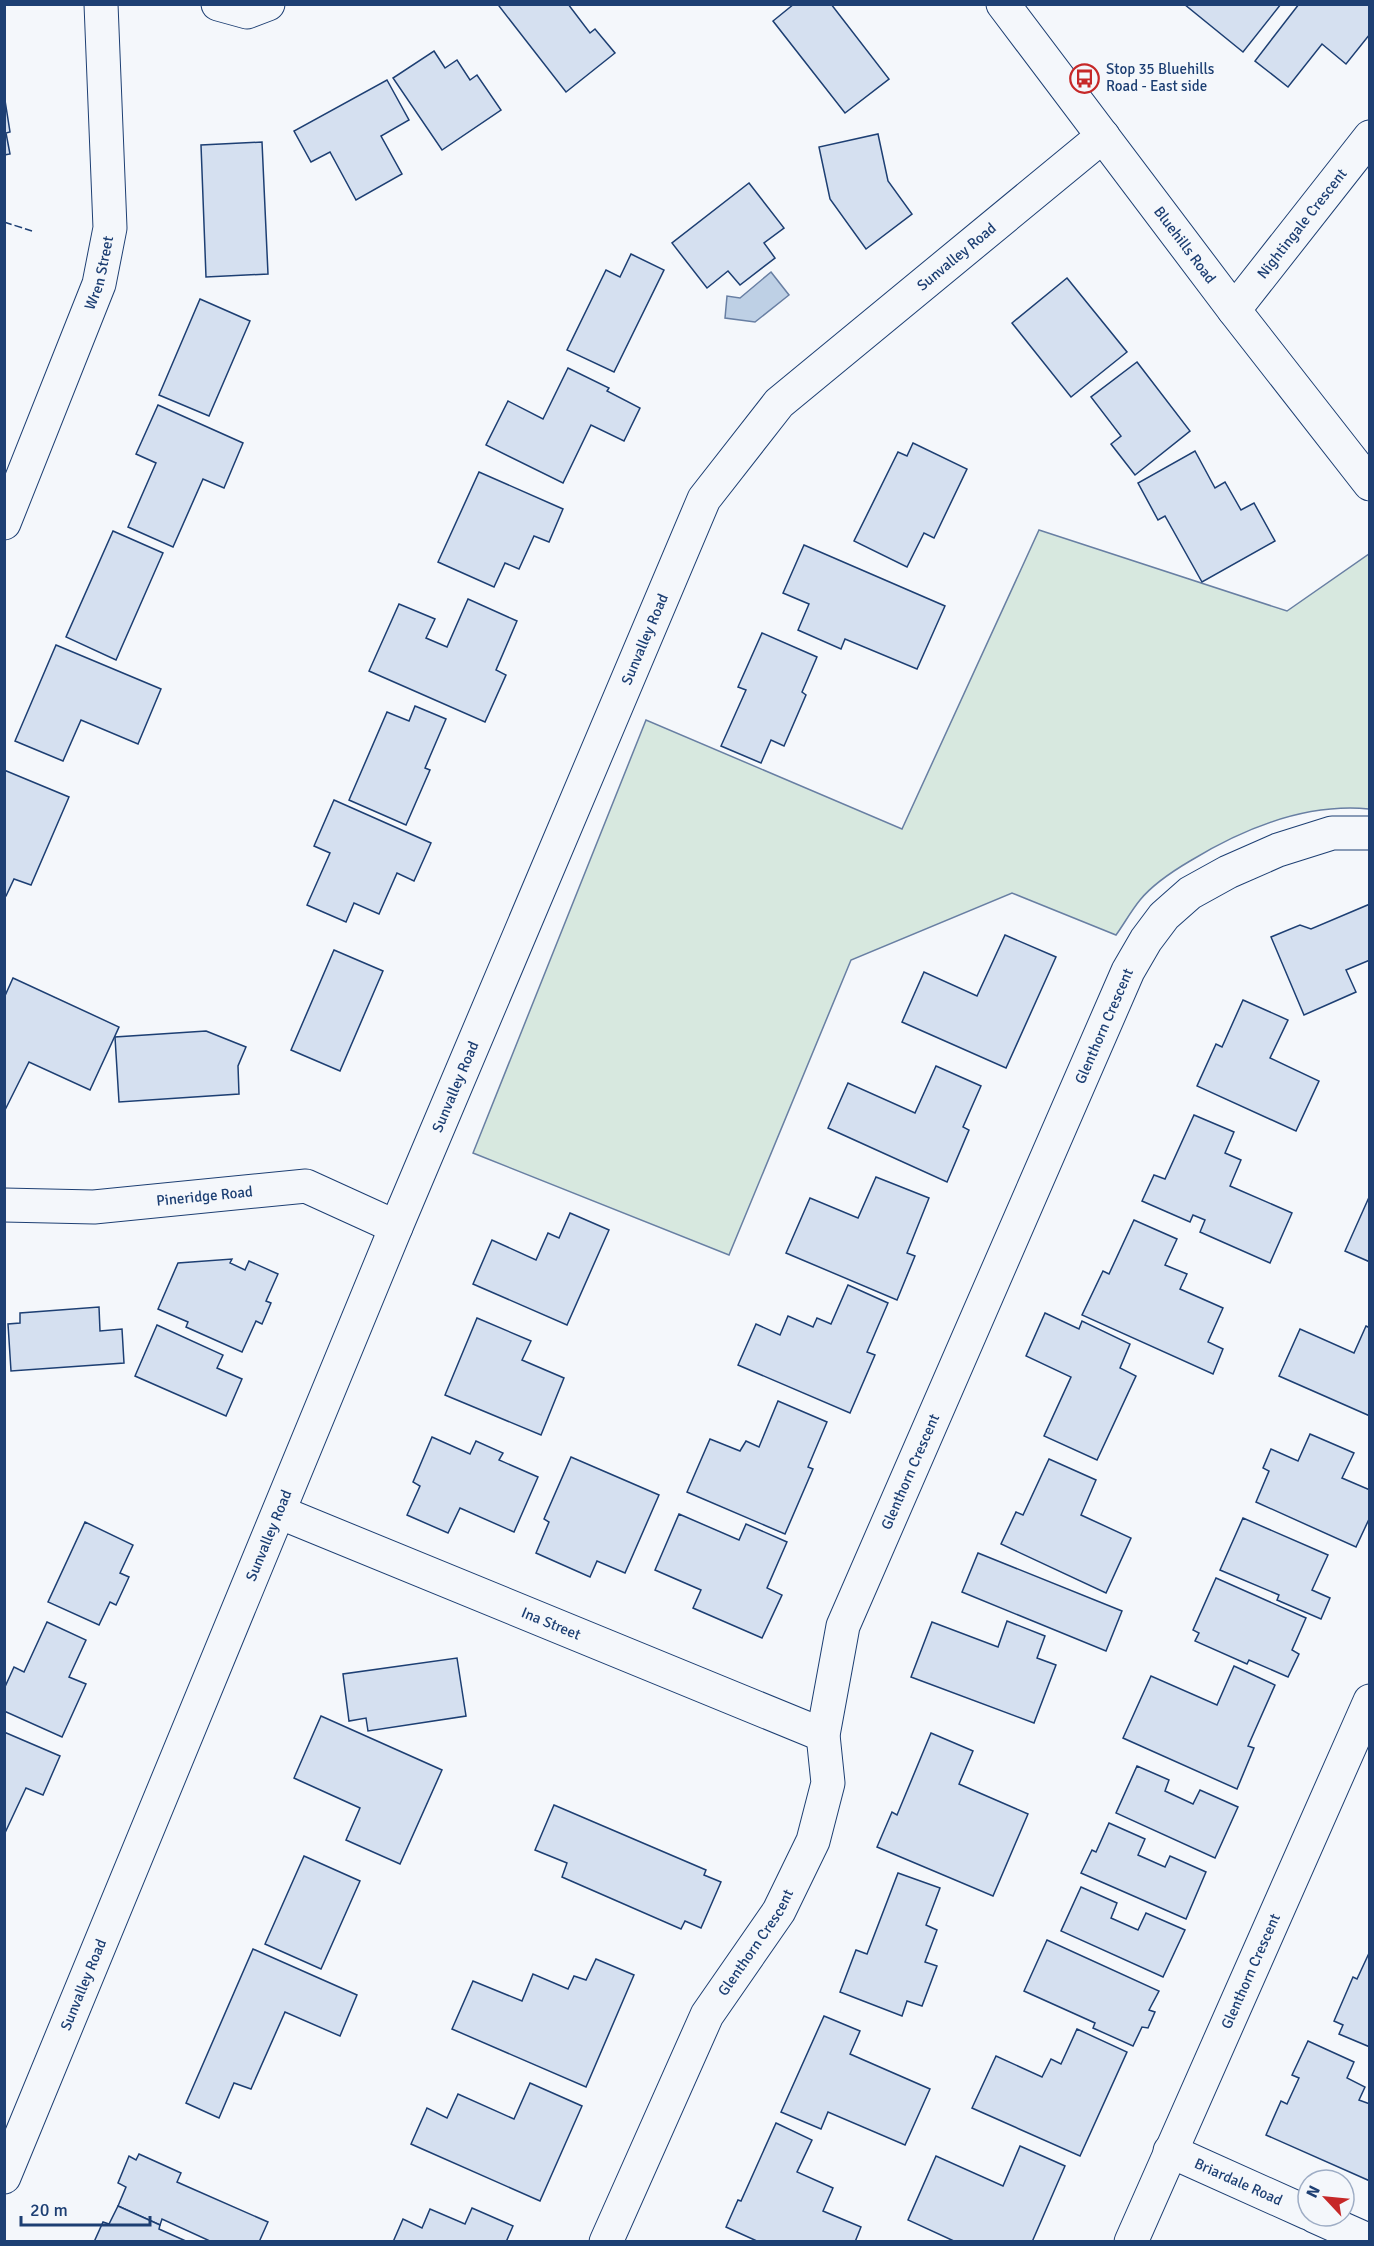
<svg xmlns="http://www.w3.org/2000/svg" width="1374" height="2246" font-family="Signika,sans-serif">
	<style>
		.green { fill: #d7e8df; stroke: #687fa3; stroke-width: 1.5 }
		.water { fill: #bed0e5; stroke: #687fa3; stroke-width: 1.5 }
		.building { fill: #d5e0f0; stroke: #1d3f73; stroke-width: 1.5 }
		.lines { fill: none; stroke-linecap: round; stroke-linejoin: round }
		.minor-casing { stroke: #1d3f73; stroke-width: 35 }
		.minor { stroke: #f4f7fb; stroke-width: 33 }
		.fence { stroke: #1d3f73; stroke-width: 1.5; stroke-dasharray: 8 3; stroke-linecap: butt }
		.labels { text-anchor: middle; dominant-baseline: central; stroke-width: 4.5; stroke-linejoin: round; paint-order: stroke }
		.poi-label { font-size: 15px; fill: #1d3f73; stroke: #f4f7fb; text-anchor: start }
		.street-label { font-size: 15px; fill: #1d3f73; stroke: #f4f7fb }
	</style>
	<rect width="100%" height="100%" fill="#f4f7fb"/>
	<path class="green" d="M 1039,530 L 1287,611 L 1369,554 L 1369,809 C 1306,803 1244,828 1190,861 C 1173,871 1153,884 1140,900 C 1131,911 1124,924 1116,935 L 1012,893 L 851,960 L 729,1255 L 473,1153 L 646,720 L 902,829 Z"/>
	<polygon class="water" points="771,272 789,295 755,322 725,318 727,296 740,298"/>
	<g class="building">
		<polygon points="502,4 568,4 590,33 595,29 615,53 566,92 499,6"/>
		<polygon points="794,4 831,4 889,79 845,113 773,21"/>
		<polygon points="1184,4 1281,4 1243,52"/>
		<polygon points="1299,4 1367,4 1370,7 1370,34 1346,64 1322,44 1288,87 1255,61"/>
		<polygon points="434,51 445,68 457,60 470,80 477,75 501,110 442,150 393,78"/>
		<polygon points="387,80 409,120 381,136 402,174 356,200 330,152 311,162 294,131"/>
		<polygon points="4,94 10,132 6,133 10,154 4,155"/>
		<polygon points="878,134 888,181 912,214 866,249 830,199 819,147"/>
		<polygon points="262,142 268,274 206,277 201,145"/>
		<polygon points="749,183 784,228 764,243 775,258 740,285 728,271 707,288 672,243"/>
		<polygon points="631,254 664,270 614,372 567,350 606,270 620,277"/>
		<polygon points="1067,278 1127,352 1071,397 1012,323"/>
		<polygon points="200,299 250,321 209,416 159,395"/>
		<polygon points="1137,362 1190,431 1135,475 1111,444 1121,436 1091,397"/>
		<polygon points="568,368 609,388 607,391 640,408 624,441 591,425 563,483 486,445 508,401 543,419"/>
		<polygon points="158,405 243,443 224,488 203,479 173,547 128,527 156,463 136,454"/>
		<polygon points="913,443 967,469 934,538 924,533 907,567 854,541 898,452 907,456"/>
		<polygon points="1195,451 1215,488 1225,482 1241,510 1254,503 1275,541 1202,582 1165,516 1158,520 1138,483"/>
		<polygon points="479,472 563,509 549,542 534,536 519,569 505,563 494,587 438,562"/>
		<polygon points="113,531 163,553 116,660 66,637"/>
		<polygon points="804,545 945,606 917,669 845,639 841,649 798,630 809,604 783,593"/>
		<polygon points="468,599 517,621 496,670 506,675 485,722 369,671 399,604 435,619 426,638 447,647"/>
		<polygon points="762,633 817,657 802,692 806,695 784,746 771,740 761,763 721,746 746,690 738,687"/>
		<polygon points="56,645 161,689 138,744 81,720 63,761 15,741"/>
		<polygon points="415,706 446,719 425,768 430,770 406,825 349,800 387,712 409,721"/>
		<polygon points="4,770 69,797 31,885 14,879 6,896 4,896"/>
		<polygon points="334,800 431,843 414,881 397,873 379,914 354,903 346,922 307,905 330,853 314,846"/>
		<polygon points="1370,904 1370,960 1346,970 1356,992 1304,1015 1271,937 1300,925 1311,929"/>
		<polygon points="1005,935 1056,957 1006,1068 902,1022 924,972 977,996"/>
		<polygon points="334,950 383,971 340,1071 291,1050"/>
		<polygon points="13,978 119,1027 90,1090 29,1062 4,1112 4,998"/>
		<polygon points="1243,1000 1288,1020 1270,1058 1319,1081 1296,1131 1197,1086 1216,1044 1222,1047"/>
		<polygon points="206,1031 246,1047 238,1066 239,1094 119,1102 115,1037"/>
		<polygon points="936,1066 981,1086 963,1127 969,1130 947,1182 828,1128 848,1083 915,1113"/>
		<polygon points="1194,1115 1234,1132 1225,1153 1241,1160 1230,1186 1292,1213 1270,1263 1200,1232 1205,1220 1193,1215 1190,1222 1142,1201 1154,1175 1165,1179"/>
		<polygon points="876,1177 929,1198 907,1253 915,1256 897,1300 786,1253 810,1198 858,1218"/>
		<polygon points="1370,1195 1370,1262 1345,1251"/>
		<polygon points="570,1213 609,1230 567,1325 473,1284 492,1240 536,1260 548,1233 559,1238"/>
		<polygon points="1134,1220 1177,1239 1165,1265 1187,1274 1180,1289 1223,1308 1208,1342 1223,1349 1213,1374 1082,1315 1103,1271 1109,1274"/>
		<polygon points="232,1259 230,1263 245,1270 249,1261 278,1274 266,1301 271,1303 262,1324 256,1321 242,1352 186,1327 188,1322 158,1309 178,1263"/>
		<polygon points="848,1285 888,1303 867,1352 875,1355 850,1413 738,1365 756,1324 780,1335 788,1316 813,1327 817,1318 831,1324"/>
		<polygon points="99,1307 100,1331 122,1329 124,1363 11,1371 8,1324 20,1323 20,1313"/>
		<polygon points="1045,1313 1079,1329 1082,1321 1130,1344 1120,1368 1136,1376 1097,1460 1044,1436 1071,1377 1026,1356"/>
		<polygon points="477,1318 531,1341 522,1360 564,1378 541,1435 445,1395"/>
		<polygon points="157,1325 223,1355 217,1368 242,1379 226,1416 135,1376"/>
		<polygon points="1366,1326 1370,1328 1370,1416 1279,1376 1300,1329 1354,1353"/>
		<polygon points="778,1401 827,1422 808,1467 813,1469 785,1534 687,1492 710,1439 740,1451 746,1441 759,1447"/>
		<polygon points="1310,1434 1354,1453 1342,1478 1370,1490 1370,1517 1356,1547 1256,1502 1269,1471 1263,1468 1271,1449 1298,1461"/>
		<polygon points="432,1437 470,1454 476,1441 503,1453 499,1460 538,1477 514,1532 460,1508 448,1533 407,1515 420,1486 413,1482"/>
		<polygon points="571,1457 659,1495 625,1573 597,1561 590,1577 536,1553 549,1522 544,1519"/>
		<polygon points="1049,1459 1096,1480 1081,1515 1131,1538 1106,1593 1001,1544 1016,1512 1023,1515"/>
		<polygon points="679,1514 739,1540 746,1524 787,1542 767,1588 782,1595 762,1638 693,1608 701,1590 655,1570"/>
		<polygon points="1243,1518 1328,1555 1312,1590 1330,1598 1321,1619 1277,1600 1279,1595 1220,1570"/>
		<polygon points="85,1522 133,1545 120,1573 129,1577 116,1605 110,1602 99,1625 48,1602"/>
		<polygon points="978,1553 1122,1611 1106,1651 962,1592"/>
		<polygon points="1216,1578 1306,1618 1292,1650 1299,1654 1288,1677 1249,1660 1247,1664 1195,1641 1199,1633 1193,1630"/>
		<polygon points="1007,1621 1045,1636 1037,1658 1056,1665 1034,1723 911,1677 932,1622 998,1647"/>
		<polygon points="47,1622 86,1640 69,1677 86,1684 62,1737 4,1711 4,1689 14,1667 24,1672"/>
		<polygon points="457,1658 466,1716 368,1731 366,1718 349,1721 343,1674"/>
		<polygon points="1234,1666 1275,1685 1248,1746 1254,1748 1237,1789 1123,1738 1151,1676 1217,1705"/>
		<polygon points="321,1716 442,1770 400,1864 346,1840 360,1808 294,1778"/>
		<polygon points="4,1732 60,1756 43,1795 26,1788 4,1835"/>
		<polygon points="931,1733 973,1751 959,1784 1028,1814 993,1896 877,1847 892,1812 897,1815"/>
		<polygon points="1137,1766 1169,1780 1165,1791 1193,1804 1200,1790 1238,1807 1215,1858 1116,1813"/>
		<polygon points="554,1805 706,1870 704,1875 721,1882 701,1928 685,1921 681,1929 562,1877 567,1863 535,1850"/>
		<polygon points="1109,1823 1145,1839 1138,1855 1165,1867 1170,1856 1206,1872 1186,1919 1081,1873 1092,1850 1096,1852"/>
		<polygon points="304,1856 360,1881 321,1969 265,1944"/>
		<polygon points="898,1873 940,1888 926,1925 937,1930 925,1962 937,1966 922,2006 907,2001 902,2016 840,1992 856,1950 867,1954"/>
		<polygon points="1081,1887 1117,1903 1111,1918 1138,1930 1146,1913 1185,1930 1163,1977 1061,1931"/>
		<polygon points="1047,1940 1159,1991 1149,2010 1155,2012 1148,2028 1142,2027 1133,2046 1093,2028 1095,2023 1024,1991"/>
		<polygon points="253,1949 357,1995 340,2036 285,2012 251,2089 234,2083 219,2118 186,2103"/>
		<polygon points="1370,1951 1370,2047 1339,2034 1343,2025 1334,2021 1353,1977 1357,1979"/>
		<polygon points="596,1959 634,1975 586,2087 452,2029 473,1981 522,2001 533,1974 568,1989 574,1976 586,1980"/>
		<polygon points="824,2016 860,2031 850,2054 930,2089 905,2145 828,2112 821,2129 781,2112"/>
		<polygon points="1077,2029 1127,2052 1080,2156 972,2108 996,2056 1042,2077 1051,2059 1061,2064"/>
		<polygon points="1308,2041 1354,2062 1347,2078 1365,2087 1359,2100 1370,2104 1370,2181 1266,2135 1281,2101 1287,2104 1299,2078 1292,2075"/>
		<polygon points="530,2083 582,2106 540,2201 411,2144 427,2108 447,2118 458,2094 514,2119"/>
		<polygon points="776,2123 812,2140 797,2172 833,2188 823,2211 861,2227 855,2242 759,2242 726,2227 738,2200 741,2201"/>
		<polygon points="1020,2146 1065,2166 1032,2242 956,2242 908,2220 936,2156 1003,2186"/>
		<polygon points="139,2154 181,2173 177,2182 268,2222 259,2242 212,2242 162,2219 160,2225 118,2206 126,2187 118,2183 129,2156 136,2160"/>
		<polygon points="118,2206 160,2225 159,2229 188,2242 94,2242 103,2222 109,2224"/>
		<polygon points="472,2208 513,2226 506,2242 393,2242 403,2219 422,2228 430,2209 465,2224"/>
	</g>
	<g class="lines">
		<defs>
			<g id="minor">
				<polyline points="218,4 247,12 268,4"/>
				<path id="s1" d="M 1003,4 L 1234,310 L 1370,484"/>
				<path id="s2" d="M 1234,310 L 1370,137"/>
				<path id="s3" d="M 4,523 L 99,284 L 110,228 L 101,4"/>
				<path id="s4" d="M 4,1205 L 94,1207 L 306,1186 L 396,1227"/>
				<path id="s5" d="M 279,1512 L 823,1735"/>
				<path id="s6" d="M 1170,2151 L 1308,2213"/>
				<path id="s7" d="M 4,2177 L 396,1227 L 704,499 L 779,403 L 1103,136"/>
				<polyline points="1314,2216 1370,2241"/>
				<path id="s8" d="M 606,2242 L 707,2015 L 779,1911 L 813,1841 L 828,1783 L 823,1735 L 843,1626 L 1128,971 L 1146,940 L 1164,916 L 1190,893 L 1228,872 L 1278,850 L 1332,833 L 1370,833"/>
				<path id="s9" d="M 1131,2242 L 1370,1701"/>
			</g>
		</defs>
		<use href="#minor" class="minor-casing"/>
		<use href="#minor" class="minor"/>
		<polyline class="fence" points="4,222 32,231"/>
	</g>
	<defs>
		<symbol id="bus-ring" viewBox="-11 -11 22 22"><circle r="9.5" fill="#f4f7fb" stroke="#c62828" stroke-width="1.5"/><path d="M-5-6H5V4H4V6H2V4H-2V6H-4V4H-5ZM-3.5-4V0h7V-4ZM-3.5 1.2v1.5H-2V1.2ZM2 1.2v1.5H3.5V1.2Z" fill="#c62828"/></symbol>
	</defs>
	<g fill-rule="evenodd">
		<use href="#bus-ring" x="1068" y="62" width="33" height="33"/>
	</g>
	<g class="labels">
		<g class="poi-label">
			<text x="1106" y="69">Stop 35 Bluehills<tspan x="1106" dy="17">Road - East side</tspan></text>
		</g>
		<g class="street-label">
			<text stroke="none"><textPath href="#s2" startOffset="110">Nightingale Crescent</textPath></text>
			<text stroke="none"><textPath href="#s1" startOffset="302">Bluehills Road</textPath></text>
			<text stroke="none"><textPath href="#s7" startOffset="2170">Sunvalley Road</textPath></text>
			<text stroke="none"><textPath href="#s3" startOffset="268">Wren Street</textPath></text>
			<text stroke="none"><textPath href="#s7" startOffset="1666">Sunvalley Road</textPath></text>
			<text stroke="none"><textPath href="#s8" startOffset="1326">Glenthorn Crescent</textPath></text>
			<text stroke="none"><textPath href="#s7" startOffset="1180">Sunvalley Road</textPath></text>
			<text stroke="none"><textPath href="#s4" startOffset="201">Pineridge Road</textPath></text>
			<text stroke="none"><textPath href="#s8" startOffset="840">Glenthorn Crescent</textPath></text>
			<text stroke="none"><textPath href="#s7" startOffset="694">Sunvalley Road</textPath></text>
			<text stroke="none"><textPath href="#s5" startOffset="294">Ina Street</textPath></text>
			<text stroke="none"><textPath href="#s8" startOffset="336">Glenthorn Crescent</textPath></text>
			<text stroke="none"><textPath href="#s9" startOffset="296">Glenthorn Crescent</textPath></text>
			<text stroke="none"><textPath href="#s7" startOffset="208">Sunvalley Road</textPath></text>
			<text stroke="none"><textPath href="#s6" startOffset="75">Briardale Road</textPath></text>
		</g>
	</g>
	<rect width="1374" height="2246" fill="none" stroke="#1d3f73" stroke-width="12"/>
	<g transform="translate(1326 2198) rotate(296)"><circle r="28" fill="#f4f7fb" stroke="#9eadc5" stroke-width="1.5"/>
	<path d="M0-4.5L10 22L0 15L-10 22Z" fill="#c62828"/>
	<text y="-9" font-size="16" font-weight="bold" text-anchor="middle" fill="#1d3f73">N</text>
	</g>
	<path d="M21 2216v9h129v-9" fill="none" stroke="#1d3f73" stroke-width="3"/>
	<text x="30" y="2216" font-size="18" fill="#1d3f73" stroke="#f4f7fb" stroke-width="4.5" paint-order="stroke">20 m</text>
</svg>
